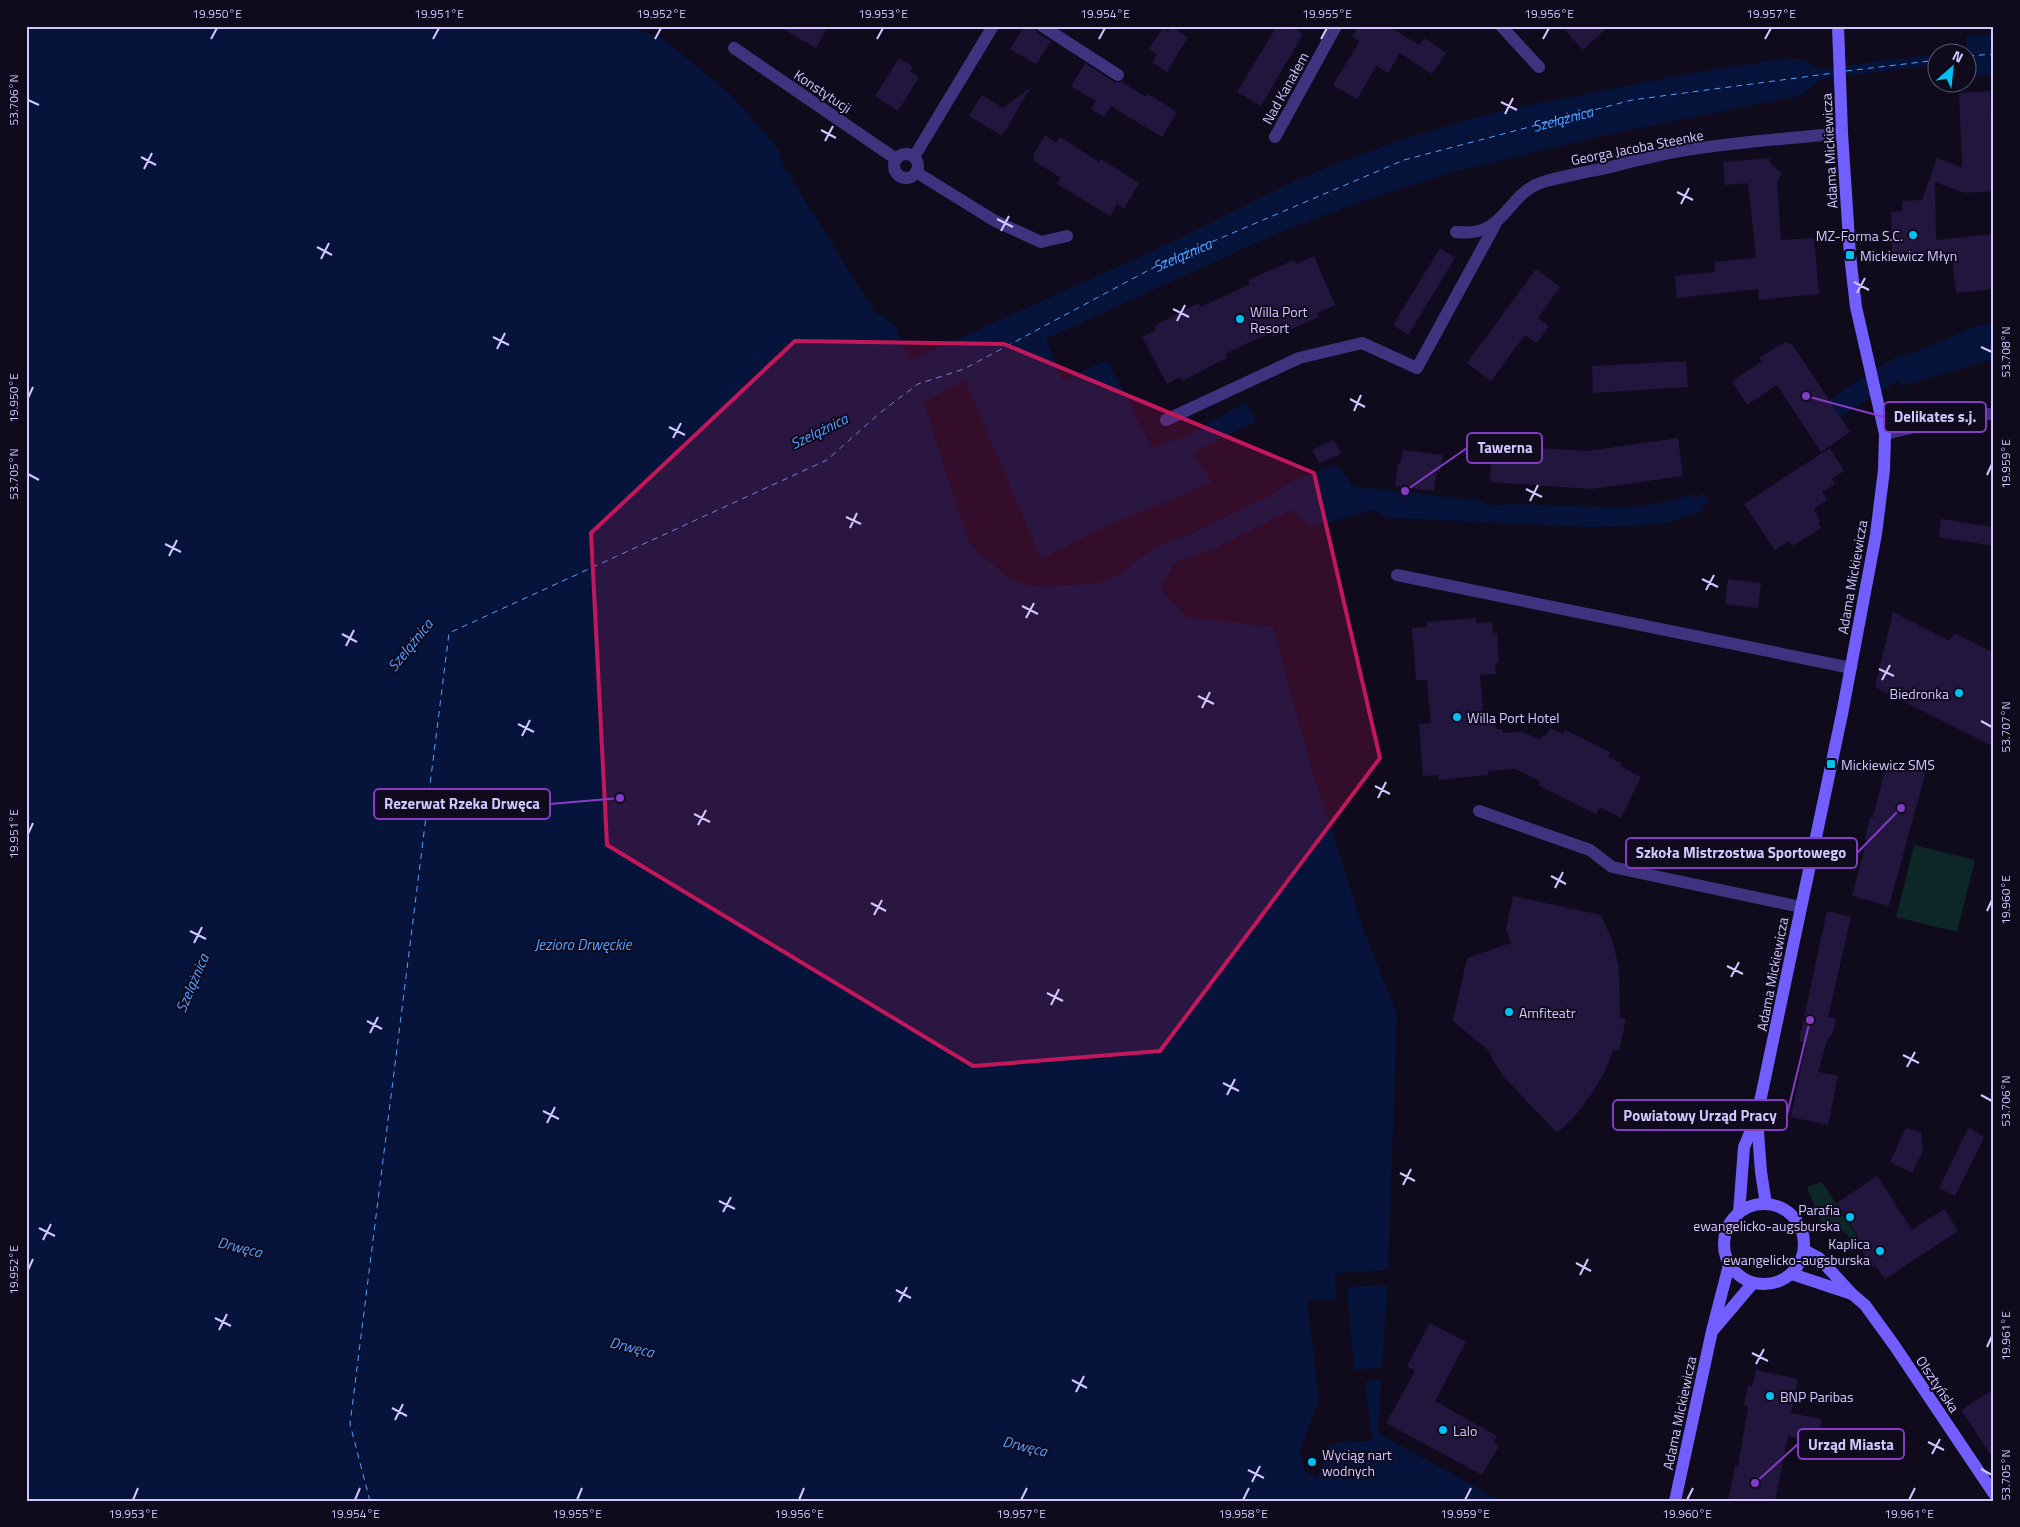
<svg xmlns="http://www.w3.org/2000/svg" width="2020" height="1527" font-family="'Titillium Web',sans-serif">
	<style>
		.green { fill: #0d2628 }
		.water { fill: #06143b }
		.pier { fill: #100a1d }
		.lines { fill: none; stroke-linecap: round; stroke-linejoin: round }
		.canal { stroke: #06143b; stroke-width: 21 }
		.ferry { stroke: #559fff; stroke-width: 1; stroke-dasharray: 6 5; stroke-linecap: butt }
		.building { fill: #22163f }
		.street { stroke: #3d337f; stroke-width: 12 }
		.secondary { stroke: #725eff; stroke-width: 12 }
		.marked { fill: #c2185b; fill-opacity: 0.2; stroke: #c2185b; stroke-width: 4; stroke-linejoin: round }
		.ticks { fill: none; stroke: #d3c7ff; stroke-width: 2 }
		.poi-dot { fill: #00c1f2; stroke: #100a1d; stroke-width: 2 }
		.labels { text-anchor: middle; dominant-baseline: central; stroke-width: 4; stroke-linejoin: round; paint-order: stroke }
		.street-label { font-size: 14px; fill: #d3c7ff; stroke: #100a1d }
		.poi-label { font-size: 14px; fill: #d3c7ff; stroke: #100a1d; text-anchor: start }
		.water-label { font-size: 15px; font-style: italic; fill: #559fff; stroke: #100a1d }
		.leader { fill: none; stroke: #843cc5; stroke-width: 2 }
		.callout-dot { fill: #843cc5; stroke: #100a1d; stroke-width: 2 }
		.callout { fill: #100a1d; stroke: #843cc5; stroke-width: 2 }
		.callout-label { font-size: 15px; text-anchor: middle; font-weight: bold; fill: #d3c7ff }
		.neatline { fill: none; stroke: #d3c7ff; stroke-width: 2 }
		.ticks-label { font-size: 12px; text-anchor: middle; fill: #d3c7ff }
	</style>
	<rect width="100%" height="100%" fill="#100a1d"/>
	<g class="green">
		<polygon points="1914,845 1975,860 1957,932 1896,917"/>
		<path d="M 1822,1182 L 1857,1236 L 1851,1240 C 1846,1233 1842,1228 1833,1228 L 1826,1234 L 1807,1187 Z"/>
	</g>
	<g class="water">
		<polygon points="26,26 630,26 662,38 732,96 778,149 784,167 874,311 895,325 909,361 1168,244 1288,184 1335,164 1413,136 1500,111 1692,73 1790,58 1802,60 1820,69 1937,54 1937,64 1820,79 1802,95 1610,134 1456,171 1365,200 1278,233 1046,339 1063,381 1107,360 1152,448 1183,437 1246,402 1256,421 1193,453 1212,482 1106,527 1041,559 965,380 924,403 969,543 1010,580 1032,586 1097,584 1121,574 1153,548 1193,533 1234,513 1271,495 1295,480 1337,465 1352,485 1374,492 1374,503 1438,510 1455,507 1514,504 1629,508 1670,501 1692,494 1695,498 1703,493 1709,502 1701,507 1703,511 1665,523 1631,526 1591,527 1389,518 1373,510 1311,527 1291,510 1211,550 1176,562 1161,585 1164,594 1187,617 1273,627 1309,760 1363,928 1397,1015 1388,1270 1378,1433 1501,1501 26,1501"/>
		<polygon points="1994,34 1994,75 1971,75 1968,52 1950,52 1967,50 1966,36"/>
		<polygon points="1994,322 1994,359 1901,386 1896,360 1975,327"/>
	</g>
	<polygon class="pier" points="1388,1270 1387,1285 1347,1287 1354,1370 1383,1367 1382,1379 1365,1382 1372,1440 1329,1444 1318,1477 1305,1472 1300,1451 1319,1400 1307,1300 1336,1299 1335,1273"/>
	<g class="lines">
		<g class="canal">
			<polyline points="1835,408 1898,368 1926,361"/>
			<polyline points="1344,496 1478,511"/>
		</g>
		<g class="ferry">
			<polyline points="1968,56 1994,54"/>
			<polyline points="1846,71 1938,60"/>
			<path id="s1" d="M 370,1501 L 350,1424 L 449,633 L 827,460 L 881,412 L 918,384 L 964,369 L 1162,263 L 1404,160 L 1632,100 L 1834,73"/>
		</g>
	</g>
	<g class="building">
		<polygon points="778,26 828,26 816,48"/>
		<polygon points="1024,26 1034,26 1037,33 1051,41 1036,64 1010,49"/>
		<polygon points="1277,26 1290,26 1303,34 1261,106 1237,92"/>
		<polygon points="1359,26 1388,26 1419,45 1424,38 1446,53 1432,74 1400,53 1388,73 1376,66 1357,99 1333,85 1360,41 1352,37"/>
		<polygon points="1561,26 1609,26 1583,50"/>
		<polygon points="1171,27 1188,37 1167,72 1152,62 1157,54 1149,49 1162,29 1168,32"/>
		<polygon points="899,58 913,67 910,71 919,77 898,111 875,96"/>
		<polygon points="1085,63 1114,82 1122,82 1146,97 1148,94 1177,112 1162,137 1111,106 1104,117 1091,109 1096,101 1071,86"/>
		<polygon points="1031,87 1002,136 969,116 982,95 1003,108"/>
		<polygon points="1990,91 1994,191 1965,193 1935,182 1936,240 1994,234 1994,289 1956,293 1952,258 1892,259 1891,212 1902,211 1902,201 1922,200 1937,158 1962,167 1959,93"/>
		<polygon points="1045,135 1056,143 1060,137 1099,162 1101,159 1139,183 1124,209 1117,204 1110,216 1057,184 1061,178 1033,160 1035,156 1033,155"/>
		<polygon points="1770,158 1770,163 1782,174 1777,181 1781,240 1814,238 1819,294 1759,300 1758,289 1677,298 1675,276 1715,272 1714,262 1756,258 1748,183 1725,185 1723,162"/>
		<polygon points="1440,248 1455,258 1408,335 1393,325"/>
		<polygon points="1314,256 1335,305 1317,313 1319,317 1273,337 1271,333 1243,345 1225,354 1227,358 1182,381 1180,377 1167,384 1142,337 1156,330 1154,326 1198,303 1201,307 1250,284 1248,280 1294,260 1296,264"/>
		<polygon points="1536,269 1560,287 1538,318 1549,326 1537,343 1525,335 1491,381 1467,363"/>
		<polygon points="1785,342 1792,344 1850,432 1821,452 1777,385 1747,405 1732,381 1762,361 1759,358"/>
		<polygon points="1686,361 1688,387 1593,393 1592,366"/>
		<polygon points="1678,438 1683,476 1591,489 1490,482 1492,445 1587,451"/>
		<polygon points="1334,440 1341,454 1319,463 1312,450"/>
		<polygon points="1830,448 1844,471 1832,479 1835,484 1822,492 1827,500 1814,509 1820,521 1818,523 1821,528 1793,546 1789,541 1775,550 1744,504"/>
		<polygon points="1403,450 1443,455 1440,471 1437,471 1434,491 1395,486 1398,464 1400,464"/>
		<polygon points="1941,519 1994,527 1994,546 1939,537"/>
		<polygon points="1728,579 1761,583 1758,608 1725,604"/>
		<polygon points="1893,612 1950,641 1954,633 1994,653 1994,747 1875,687"/>
		<polygon points="1476,618 1477,623 1492,622 1493,633 1497,633 1499,663 1495,663 1496,674 1480,675 1484,719 1495,718 1496,729 1502,729 1503,733 1523,732 1540,740 1542,736 1545,737 1550,728 1563,734 1565,730 1610,752 1608,757 1622,763 1620,766 1641,777 1621,818 1600,807 1596,814 1538,785 1540,781 1515,769 1488,771 1488,775 1439,780 1438,775 1423,776 1419,724 1431,723 1427,680 1416,680 1412,628 1427,627 1427,622"/>
		<polygon points="1887,761 1926,771 1889,906 1852,896 1867,840 1865,839 1870,817 1873,818"/>
		<polygon points="1513,896 1601,915 1612,940 1619,968 1620,1018 1626,1019 1619,1051 1613,1050 1605,1071 1591,1095 1575,1116 1557,1133 1504,1077 1492,1059 1490,1052 1453,1021 1467,958 1511,943 1506,929"/>
		<polygon points="1827,911 1851,917 1828,1017 1836,1019 1833,1033 1827,1041 1818,1072 1838,1076 1828,1125 1791,1117 1806,1043 1799,1041"/>
		<polygon points="1969,1127 1984,1138 1955,1196 1939,1188"/>
		<polygon points="1906,1128 1921,1132 1923,1151 1912,1173 1890,1162"/>
		<polygon points="1877,1176 1912,1230 1944,1209 1958,1231 1885,1279 1875,1265 1872,1267 1854,1239 1858,1236 1837,1203"/>
		<polygon points="1430,1323 1466,1342 1435,1401 1497,1436 1493,1442 1499,1446 1482,1475 1386,1423 1415,1371 1407,1366"/>
		<polygon points="1756,1370 1798,1379 1791,1413 1822,1419 1818,1438 1809,1436 1808,1440 1788,1436 1775,1501 1728,1501 1735,1466 1738,1466 1748,1407 1744,1406 1748,1385 1752,1386"/>
		<polygon points="1994,1389 1994,1460 1961,1410"/>
	</g>
	<g class="lines">
		<g class="street">
			<polyline points="1042,26 1118,75"/>
			<polyline points="1501,26 1539,67"/>
			<polyline points="734,48 896,159"/>
			<polyline points="1275,137 1336,26"/>
			<circle cx="906" cy="166" r="12"/>
			<polyline points="914,157 993,26"/>
			<polyline points="916,172 995,221 1041,242 1067,236"/>
			<path d="M 1456,232 C 1507,238 1505,194 1543,182 C 1564,176 1585,172 1606,168 C 1630,162 1655,155 1680,151 C 1733,142 1788,139 1842,133"/>
			<polyline points="1166,420 1299,358 1362,343 1417,368 1495,225"/>
			<polyline points="1885,434 1967,415 1994,414"/>
			<polyline points="1397,575 1851,668"/>
			<polyline points="1479,811 1590,850 1612,867 1801,907"/>
		</g>
		<g class="secondary">
			<polyline points="1757,1119 1761,1172 1766,1204"/>
			<circle cx="1764" cy="1244" r="40"/>
			<polyline points="1739,1213 1744,1147 1757,1116 1842,714 1876,534 1884,470 1885,434 1856,307 1850,255 1842,133 1838,26"/>
			<polyline points="1804,1250 1819,1258 1852,1294 1865,1305 1894,1345 1994,1494"/>
			<polyline points="1792,1274 1852,1294"/>
			<polyline points="1714,1329 1753,1283"/>
			<polyline points="1675,1501 1712,1331 1729,1265"/>
		</g>
	</g>
	<path class="marked" d="M 795,341 L 1004,344 L 1314,473 L 1380,758 L 1160,1051 L 973,1066 L 607,845 L 591,533 Z"/>
	<path class="ticks" d="M 211,39 L 217,28M 433,39 L 439,28M 655,39 L 661,28M 877,39 L 883,28M 1099,39 L 1105,28M 1321,39 L 1327,28M 1543,39 L 1549,28M 1765,39 L 1771,28M 28,100 L 39,105M 1501,102 L 1517,110M 1505,114 L 1513,98M 821,130 L 836,138M 825,141 L 833,126M 141,157 L 156,165M 144,169 L 152,153M 1677,192 L 1693,200M 1681,204 L 1689,188M 997,219 L 1013,227M 1001,231 L 1009,216M 317,247 L 332,255M 321,259 L 329,243M 1854,282 L 1869,290M 1857,293 L 1865,278M 1173,309 L 1189,317M 1177,321 L 1185,305M 493,337 L 509,345M 1981,347 L 1992,352M 497,349 L 505,333M 28,398 L 33,387M 1350,399 L 1365,407M 1354,411 L 1361,395M 669,427 L 685,435M 673,438 L 681,423M 28,474 L 39,480M 1987,475 L 1992,464M 1526,489 L 1542,497M 1530,501 L 1538,485M 846,517 L 861,524M 850,528 L 857,513M 165,544 L 181,552M 169,556 L 177,540M 1702,579 L 1718,587M 1706,590 L 1714,575M 1022,606 L 1038,614M 1026,618 L 1034,603M 342,634 L 357,642M 346,646 L 354,630M 1879,669 L 1894,676M 1882,680 L 1890,665M 1198,696 L 1214,704M 1202,708 L 1210,692M 1981,721 L 1992,727M 518,724 L 534,732M 522,736 L 530,720M 1375,786 L 1390,794M 1378,798 L 1386,782M 694,814 L 710,822M 698,825 L 706,810M 28,834 L 33,823M 1551,876 L 1566,884M 1555,888 L 1563,872M 871,903 L 886,911M 1987,911 L 1992,900M 874,915 L 882,900M 190,931 L 206,939M 194,943 L 202,927M 1727,966 L 1743,974M 1731,977 L 1739,962M 1047,993 L 1063,1001M 1051,1005 L 1059,989M 367,1021 L 382,1029M 370,1033 L 378,1017M 1903,1055 L 1919,1063M 1907,1067 L 1915,1052M 1223,1083 L 1239,1091M 1227,1095 L 1235,1079M 1981,1095 L 1992,1101M 543,1111 L 559,1119M 547,1123 L 555,1107M 1400,1173 L 1415,1181M 1403,1185 L 1411,1169M 719,1201 L 735,1209M 723,1212 L 731,1197M 39,1228 L 55,1236M 43,1240 L 51,1224M 1576,1263 L 1591,1271M 28,1270 L 33,1259M 1580,1275 L 1588,1259M 896,1290 L 911,1298M 899,1302 L 907,1287M 215,1318 L 231,1326M 219,1330 L 227,1314M 1987,1347 L 1992,1336M 1752,1353 L 1768,1361M 1756,1364 L 1764,1349M 1072,1380 L 1087,1388M 1076,1392 L 1084,1376M 392,1408 L 407,1416M 395,1420 L 403,1404M 1928,1442 L 1944,1450M 1932,1454 L 1940,1439M 1981,1469 L 1992,1475M 1248,1470 L 1264,1478M 1252,1482 L 1260,1466M 133,1500 L 138,1488M 355,1500 L 360,1488M 577,1500 L 582,1488M 799,1500 L 804,1488M 1021,1500 L 1027,1488M 1243,1500 L 1249,1488M 1465,1500 L 1471,1488M 1687,1500 L 1693,1488M 1909,1500 L 1915,1488"/>
	<g class="poi-dot">
		<circle cx="1913" cy="235" r="5"/>
		<rect x="1845" y="250" width="10" height="10" rx="2.5"/>
		<circle cx="1240" cy="319" r="5"/>
		<circle cx="1959" cy="693" r="5"/>
		<circle cx="1457" cy="717" r="5"/>
		<rect x="1826" y="759" width="10" height="10" rx="2.5"/>
		<circle cx="1509" cy="1012" r="5"/>
		<circle cx="1850" cy="1217" r="5"/>
		<circle cx="1880" cy="1251" r="5"/>
		<circle cx="1770" cy="1396" r="5"/>
		<circle cx="1443" cy="1430" r="5"/>
		<circle cx="1312" cy="1462" r="5"/>
	</g>
	<g class="labels">
		<g class="street-label">
			<text transform="translate(1285 88) rotate(-61)">Nad Kanałem</text>
			<text transform="translate(823 91) rotate(34)">Konstytucji</text>
			<text transform="translate(1637 147) rotate(-11)">Georga Jacoba Steenke</text>
			<text transform="translate(1829 151) rotate(-93)">Adama Mickiewicza</text>
			<text transform="translate(1852 577) rotate(-80)">Adama Mickiewicza</text>
			<text transform="translate(1772 974) rotate(-79)">Adama Mickiewicza</text>
			<text transform="translate(1938 1384) rotate(56)">Olsztyńska</text>
			<text transform="translate(1679 1413) rotate(-78)">Adama Mickiewicza</text>
		</g>
		<g class="poi-label">
			<text x="1903" y="235" text-anchor="end">MZ-Forma S.C.</text>
			<text x="1860" y="255">Mickiewicz Młyn</text>
			<text x="1250" y="311">Willa Port<tspan x="1250" dy="16">Resort</tspan></text>
			<text x="1949" y="693" text-anchor="end">Biedronka</text>
			<text x="1467" y="717">Willa Port Hotel</text>
			<text x="1841" y="764">Mickiewicz SMS</text>
			<text x="1519" y="1012">Amfiteatr</text>
			<text x="1840" y="1209" text-anchor="end">Parafia<tspan x="1840" dy="16">ewangelicko-augsburska</tspan></text>
			<text x="1870" y="1243" text-anchor="end">Kaplica<tspan x="1870" dy="16">ewangelicko-augsburska</tspan></text>
			<text x="1780" y="1396">BNP Paribas</text>
			<text x="1453" y="1430">Lalo</text>
			<text x="1322" y="1454">Wyciąg nart<tspan x="1322" dy="16">wodnych</tspan></text>
		</g>
		<g class="water-label">
			<text stroke="none"><textPath href="#s1" startOffset="2111">Szelążnica</textPath></text>
			<text stroke="none"><textPath href="#s1" startOffset="1706">Szelążnica</textPath></text>
			<text transform="translate(819 431) rotate(-26)">Szelążnica</text>
			<text transform="translate(410 645) rotate(-51)">Szelążnica</text>
			<text x="583" y="944">Jezioro Drwęckie</text>
			<text transform="translate(192 983) rotate(-67)">Szelążnica</text>
			<text transform="translate(240 1247) rotate(14)">Drwęca</text>
			<text transform="translate(632 1347) rotate(14)">Drwęca</text>
			<text transform="translate(1025 1446) rotate(14)">Drwęca</text>
		</g>
	</g>
	<path class="leader" d="M1806 396L1884 417M1405 491L1467 448M620 798L550 804M1901 808L1857 853M1810 1020L1787 1115M1755 1483L1798 1444"/>
	<g class="callout-dot">
		<circle cx="1806" cy="396" r="5"/>
		<circle cx="1405" cy="491" r="5"/>
		<circle cx="620" cy="798" r="5"/>
		<circle cx="1901" cy="808" r="5"/>
		<circle cx="1810" cy="1020" r="5"/>
		<circle cx="1755" cy="1483" r="5"/>
	</g>
	<g class="callout">
		<rect x="1884" y="402" width="102" height="30" rx="5"/>
		<rect x="1467" y="433" width="75" height="30" rx="5"/>
		<rect x="374" y="789" width="176" height="30" rx="5"/>
		<rect x="1626" y="838" width="231" height="30" rx="5"/>
		<rect x="1613" y="1100" width="174" height="30" rx="5"/>
		<rect x="1798" y="1429" width="106" height="30" rx="5"/>
	</g>
	<g class="callout-label">
		<text x="1935" y="422">Delikates s.j.</text>
		<text x="1505" y="453">Tawerna</text>
		<text x="462" y="809">Rezerwat Rzeka Drwęca</text>
		<text x="1741" y="858">Szkoła Mistrzostwa Sportowego</text>
		<text x="1700" y="1121">Powiatowy Urząd Pracy</text>
		<text x="1851" y="1450">Urząd Miasta</text>
	</g>
	<rect width="2020" height="1527" fill="none" stroke="#100a1d" stroke-width="55"/>
	<g transform="translate(1952 68) rotate(27)"><circle r="24" fill="#100a1d" stroke="#5e5677"/>
	<path d="M0-4L9 19L0 12L-9 19Z" fill="#00c1f2"/>
	<text y="-8" font-size="14" font-weight="bold" text-anchor="middle" fill="#d3c7ff">N</text>
	</g>
	<rect x="28" y="28" width="1964" height="1472" class="neatline"/>
	<g class="ticks-label">
		<text x="217" y="18">19.950°E</text>
		<text x="439" y="18">19.951°E</text>
		<text x="661" y="18">19.952°E</text>
		<text x="883" y="18">19.953°E</text>
		<text x="1105" y="18">19.954°E</text>
		<text x="1327" y="18">19.955°E</text>
		<text x="1549" y="18">19.956°E</text>
		<text x="1771" y="18">19.957°E</text>
		<text transform="translate(14 100) rotate(-90)" y="4">53.706°N</text>
		<text transform="translate(2006 352) rotate(-90)" y="4">53.708°N</text>
		<text transform="translate(14 398) rotate(-90)" y="4">19.950°E</text>
		<text transform="translate(2006 464) rotate(-90)" y="4">19.959°E</text>
		<text transform="translate(14 474) rotate(-90)" y="4">53.705°N</text>
		<text transform="translate(2006 727) rotate(-90)" y="4">53.707°N</text>
		<text transform="translate(14 834) rotate(-90)" y="4">19.951°E</text>
		<text transform="translate(2006 900) rotate(-90)" y="4">19.960°E</text>
		<text transform="translate(2006 1101) rotate(-90)" y="4">53.706°N</text>
		<text transform="translate(14 1270) rotate(-90)" y="4">19.952°E</text>
		<text transform="translate(2006 1336) rotate(-90)" y="4">19.961°E</text>
		<text transform="translate(2006 1475) rotate(-90)" y="4">53.705°N</text>
		<text x="133" y="1518">19.953°E</text>
		<text x="355" y="1518">19.954°E</text>
		<text x="577" y="1518">19.955°E</text>
		<text x="799" y="1518">19.956°E</text>
		<text x="1021" y="1518">19.957°E</text>
		<text x="1243" y="1518">19.958°E</text>
		<text x="1465" y="1518">19.959°E</text>
		<text x="1687" y="1518">19.960°E</text>
		<text x="1909" y="1518">19.961°E</text>
	</g>
</svg>
